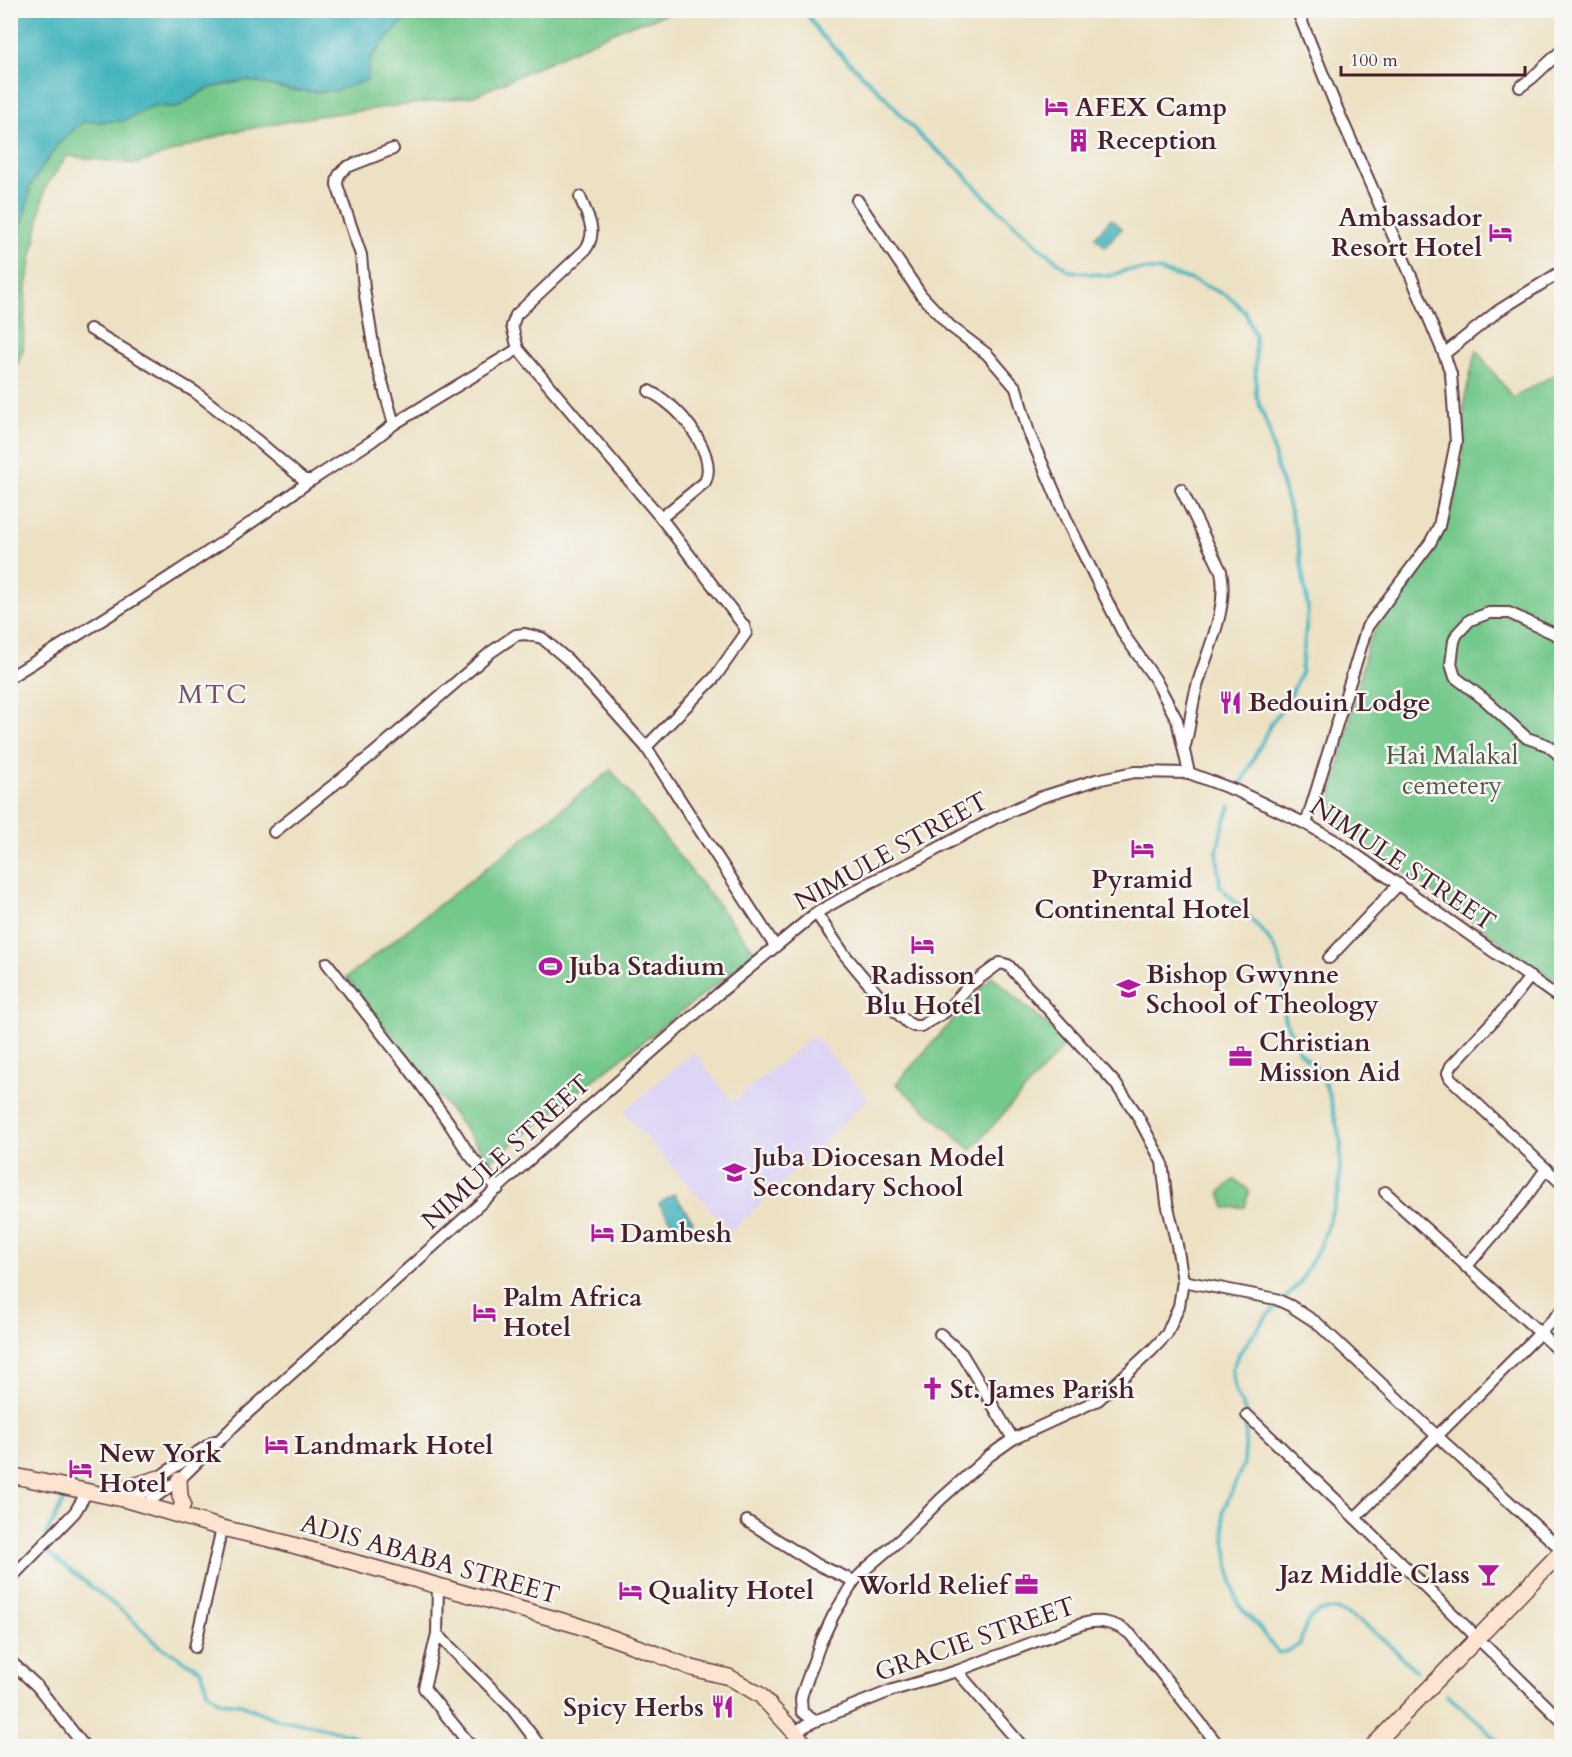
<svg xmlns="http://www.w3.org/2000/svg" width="1572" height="1757" font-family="Cardo,serif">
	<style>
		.built { fill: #ded5f5 }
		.green { fill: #73c88b; stroke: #5e745b; stroke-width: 1.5 }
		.water { fill: #45b5be; stroke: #486a74; stroke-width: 1.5 }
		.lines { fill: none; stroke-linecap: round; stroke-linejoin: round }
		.stream { stroke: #45b5be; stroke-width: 4 }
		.street-casing { stroke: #623c42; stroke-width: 14 }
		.secondary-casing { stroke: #623c42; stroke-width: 18 }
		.street { stroke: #fff; stroke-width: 10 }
		.secondary { stroke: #fde4d0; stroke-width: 15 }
		.labels { text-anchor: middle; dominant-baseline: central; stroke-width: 5; stroke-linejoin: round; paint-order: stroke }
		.poi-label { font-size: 26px; font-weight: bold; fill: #4a1f2b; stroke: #f6f6f2; text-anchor: start }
		.park-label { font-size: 26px; fill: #565248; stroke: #f6f6f2 }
		.street-label { font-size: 26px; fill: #4a1f2b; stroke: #f6f6f2 }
		.neighbourhood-label { font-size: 27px; letter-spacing: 1.5px; fill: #77516d; stroke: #f6f6f2 }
	</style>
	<rect width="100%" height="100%" fill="#f6f6f2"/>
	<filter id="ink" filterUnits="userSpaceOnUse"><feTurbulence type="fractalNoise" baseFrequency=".0167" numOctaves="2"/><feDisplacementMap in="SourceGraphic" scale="12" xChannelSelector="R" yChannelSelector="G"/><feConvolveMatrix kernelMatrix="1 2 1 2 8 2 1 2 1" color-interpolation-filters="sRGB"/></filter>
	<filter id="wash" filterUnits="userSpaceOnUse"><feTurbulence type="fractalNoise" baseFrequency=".008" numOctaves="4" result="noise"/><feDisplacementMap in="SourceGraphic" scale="24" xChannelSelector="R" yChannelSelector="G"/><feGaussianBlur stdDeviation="1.35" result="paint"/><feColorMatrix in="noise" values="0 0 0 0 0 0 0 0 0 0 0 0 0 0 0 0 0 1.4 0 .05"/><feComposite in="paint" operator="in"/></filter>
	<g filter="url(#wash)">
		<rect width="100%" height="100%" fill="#ede1c3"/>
		<polygon class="built" points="814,1035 868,1099 731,1232 623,1112 694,1052 732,1102"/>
		<g class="green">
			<polygon points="414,11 678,11 625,27 474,96 318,116 232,132 136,164 67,156 45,188 26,287 23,350 11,380 11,253 24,218 31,184 58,144 83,122 124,121 152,106 178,107 206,89 247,80 291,90 314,92 367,80 370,59 390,35"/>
			<polygon points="1476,350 1513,398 1561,371 1561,986 1327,816 1369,640 1438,542 1451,509 1463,456 1464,402"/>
			<polygon points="611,770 756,953 490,1161 346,978"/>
			<polygon points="992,976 1067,1043 971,1150 896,1084"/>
			<polygon points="1235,1179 1249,1190 1245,1207 1225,1208 1220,1192"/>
		</g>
		<g class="water">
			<polygon points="11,10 414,10 414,11 390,35 370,59 367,80 335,91 314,92 291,90 247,80 206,89 178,107 152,106 124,121 83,122 58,144 31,184 24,218 11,253"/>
			<polygon points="1111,219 1122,228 1105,247 1095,237"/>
			<polygon points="674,1194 693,1221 678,1232 659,1204"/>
		</g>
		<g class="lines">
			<g class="stream">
				<polyline points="804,10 821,35 885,97 922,138 958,168 988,200 1042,249 1069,271 1110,276 1127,270 1157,270 1192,280 1228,296 1245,312 1255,336 1256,395 1269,431 1277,467 1297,535 1308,609 1301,673 1289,699"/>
				<polyline points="1238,790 1271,724 1282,709"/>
				<path d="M 1230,806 L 1222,830 L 1217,851 L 1220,886 L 1266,935 L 1278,954 L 1284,978 L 1284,1018 L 1299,1051 L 1320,1072 L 1329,1094 L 1341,1142 L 1339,1191 L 1322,1242 L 1299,1284 L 1268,1315 L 1238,1355 L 1232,1369 L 1235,1390 L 1247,1415 L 1244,1463 L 1223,1511 L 1225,1540 L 1232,1583 L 1239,1606 L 1257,1625 L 1271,1644 L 1279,1653 L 1289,1651 L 1300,1644 C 1316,1564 1390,1645 1417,1672"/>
				<polyline points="26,1486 65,1498 46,1535"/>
				<polyline points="43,1549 126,1614 158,1645 202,1671 207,1691 220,1702 241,1704 273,1718 315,1726 352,1735 369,1746"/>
				<polyline points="1447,1695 1481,1724 1502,1746"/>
			</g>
		</g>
	</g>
	<g filter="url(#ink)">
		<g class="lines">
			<defs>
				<g id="street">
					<polyline points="1297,10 1335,104 1408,269 1444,354 1451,374 1456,442 1439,526 1430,543 1367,627 1306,824"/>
					<polyline points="1520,87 1532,78 1562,50"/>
					<path d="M 393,149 L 347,167 C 340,172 337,176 337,185 L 361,255 L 364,289 L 375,357 L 394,424"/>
					<polyline points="857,200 921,295 950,326 987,354 1016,388 1029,433 1068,523 1124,635 1155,679 1177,720 1189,773"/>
					<polyline points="90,329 195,392 259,442 304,480 312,480 372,441 394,424 518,349 661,518 744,626 746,633 715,677 646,747"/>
					<path d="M 518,349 L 512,326 L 516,315 L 585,250 C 599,232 587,216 580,197"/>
					<polyline points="1444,354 1498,311 1562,271"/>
					<path d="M 649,391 C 654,394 660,397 665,401 C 686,416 717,457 705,482 L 661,518"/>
					<path d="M 1181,489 L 1221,571 C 1229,611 1206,652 1196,690 C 1191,709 1190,729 1184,749"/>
					<polyline points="1557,635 1509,613 1489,613 1470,620 1457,634 1454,641 1451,664 1455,677 1485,700 1518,730 1527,738 1547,745 1556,752 1562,759"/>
					<path d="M 10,677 C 112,614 215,551 311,480"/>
					<polyline points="274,832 373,754 491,652 516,635 525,634 542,638 568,660 646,747 775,946"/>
					<path d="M 816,913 L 844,954 L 879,996 L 908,1023 L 914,1026 L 921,1026 L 945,1012 L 969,986 L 1000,963 L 1008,965 L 1115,1083 L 1136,1113 L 1162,1162 L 1167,1203 L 1177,1245 L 1183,1281 L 1179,1306 L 1167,1334 L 1152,1350 L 1098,1400 L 1013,1439 L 989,1456 L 941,1499 L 903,1537 L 868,1567 L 854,1581 L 833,1616 L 820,1644 L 802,1694 L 801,1699 L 802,1712 L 815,1721 L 893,1690 L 957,1671 L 1082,1624 C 1099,1619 1117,1623 1130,1634 L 1219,1746"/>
					<polyline points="1329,958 1399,884"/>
					<polyline points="327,963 411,1071 449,1123 469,1154 498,1189"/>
					<polyline points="1530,977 1507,1006 1451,1066 1448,1073 1450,1078 1562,1184"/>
					<polyline points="1385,1192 1562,1353"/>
					<polyline points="1466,1267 1523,1201 1546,1169"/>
					<polyline points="1183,1281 1276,1299 1291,1306 1317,1323 1437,1436 1562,1550"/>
					<polyline points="10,1283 10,1289"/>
					<polyline points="940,1334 962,1354 1013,1439"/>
					<polyline points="1247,1415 1355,1518 1562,1721"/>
					<polyline points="127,1500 145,1492 165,1473 215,1441"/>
					<polyline points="144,1505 179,1480 242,1418 540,1150 718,994 816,913 869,883 920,858 993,819 1039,798 1096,780 1135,772 1189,773 1237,791 1306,824 1341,844 1562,1000"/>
					<polyline points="1355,1518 1540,1333 1562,1310"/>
					<polyline points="747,1521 814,1563 854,1581"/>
					<polyline points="10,1579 75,1512 87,1492"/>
					<polyline points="438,1586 437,1634 424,1688 471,1746"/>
					<polyline points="437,1634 512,1709 540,1746"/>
					<polyline points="195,1647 222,1528"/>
					<polyline points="10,1661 37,1686 84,1746"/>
					<polyline points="957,1671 1022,1746"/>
					<polyline points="794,1732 815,1721"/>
				</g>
				<g id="secondary">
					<polyline points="10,1475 127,1500 222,1528 282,1542 573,1624 654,1653 692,1668 729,1677 760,1695 807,1746"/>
					<polyline points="107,1494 159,1478"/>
					<polyline points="178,1514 183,1504 180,1496 179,1480"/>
					<polyline points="1373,1746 1562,1551"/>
				</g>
			</defs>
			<use href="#street" class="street-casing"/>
			<use href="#secondary" class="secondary-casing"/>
			<use href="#street" class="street"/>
			<use href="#secondary" class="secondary"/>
		</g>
	</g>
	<defs>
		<symbol id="hotel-bare" viewBox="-9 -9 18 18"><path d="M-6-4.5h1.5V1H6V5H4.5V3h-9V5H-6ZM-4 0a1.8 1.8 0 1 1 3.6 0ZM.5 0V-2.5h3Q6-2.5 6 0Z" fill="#b5179e" stroke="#f6f6f2" stroke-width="2.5" paint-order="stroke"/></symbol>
		<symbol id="building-bare" viewBox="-9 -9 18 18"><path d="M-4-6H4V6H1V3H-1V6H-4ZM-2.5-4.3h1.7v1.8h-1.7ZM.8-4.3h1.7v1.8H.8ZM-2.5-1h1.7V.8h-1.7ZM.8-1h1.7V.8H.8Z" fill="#b5179e" stroke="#f6f6f2" stroke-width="2.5" paint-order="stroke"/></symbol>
		<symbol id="restaurant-bare" viewBox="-9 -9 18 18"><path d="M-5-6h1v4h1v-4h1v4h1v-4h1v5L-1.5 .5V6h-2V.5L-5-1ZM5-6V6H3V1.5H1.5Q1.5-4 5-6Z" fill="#b5179e" stroke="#f6f6f2" stroke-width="2.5" paint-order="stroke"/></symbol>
		<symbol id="stadium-bare" viewBox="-9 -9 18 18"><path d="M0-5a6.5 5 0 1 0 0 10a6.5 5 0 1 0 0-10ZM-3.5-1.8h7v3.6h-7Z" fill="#b5179e" stroke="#f6f6f2" stroke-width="2.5" paint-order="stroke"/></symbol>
		<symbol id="university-bare" viewBox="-9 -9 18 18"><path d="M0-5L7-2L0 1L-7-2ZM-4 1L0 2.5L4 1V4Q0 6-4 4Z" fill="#b5179e" stroke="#f6f6f2" stroke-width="2.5" paint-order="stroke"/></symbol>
		<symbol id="office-bare" viewBox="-9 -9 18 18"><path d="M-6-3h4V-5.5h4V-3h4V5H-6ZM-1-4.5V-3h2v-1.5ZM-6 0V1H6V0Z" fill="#b5179e" stroke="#f6f6f2" stroke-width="2.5" paint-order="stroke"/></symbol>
		<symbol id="school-bare" viewBox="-9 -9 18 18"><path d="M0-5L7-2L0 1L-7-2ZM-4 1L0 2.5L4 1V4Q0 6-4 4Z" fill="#b5179e" stroke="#f6f6f2" stroke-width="2.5" paint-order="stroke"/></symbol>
		<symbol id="church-bare" viewBox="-9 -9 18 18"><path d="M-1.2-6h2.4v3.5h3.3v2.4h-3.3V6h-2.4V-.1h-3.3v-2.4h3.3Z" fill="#b5179e" stroke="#f6f6f2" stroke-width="2.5" paint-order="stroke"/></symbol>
		<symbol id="bar-bare" viewBox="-9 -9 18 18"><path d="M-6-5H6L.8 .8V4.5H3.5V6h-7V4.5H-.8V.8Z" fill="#b5179e" stroke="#f6f6f2" stroke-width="2.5" paint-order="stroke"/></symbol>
	</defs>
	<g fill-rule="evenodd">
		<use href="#hotel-bare" x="1040" y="90" width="33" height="33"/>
		<use href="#building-bare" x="1062" y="124" width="33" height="33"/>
		<use href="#hotel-bare" x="1484" y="216" width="33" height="33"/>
		<use href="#restaurant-bare" x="1214" y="686" width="33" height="33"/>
		<use href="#hotel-bare" x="1126" y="832" width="33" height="33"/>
		<use href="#hotel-bare" x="906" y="928" width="33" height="33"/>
		<use href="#stadium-bare" x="534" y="950" width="33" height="33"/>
		<use href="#university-bare" x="1112" y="972" width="33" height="33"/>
		<use href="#office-bare" x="1224" y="1040" width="33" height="33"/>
		<use href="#school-bare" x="718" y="1156" width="33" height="33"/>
		<use href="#hotel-bare" x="586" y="1216" width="33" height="33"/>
		<use href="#hotel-bare" x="468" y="1296" width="33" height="33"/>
		<use href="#church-bare" x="916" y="1372" width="33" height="33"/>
		<use href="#hotel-bare" x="260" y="1428" width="33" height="33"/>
		<use href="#hotel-bare" x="64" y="1452" width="33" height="33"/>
		<use href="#bar-bare" x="1472" y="1558" width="33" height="33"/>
		<use href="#office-bare" x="1010" y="1568" width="33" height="33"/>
		<use href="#hotel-bare" x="614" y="1574" width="33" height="33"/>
		<use href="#restaurant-bare" x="706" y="1690" width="33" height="33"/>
	</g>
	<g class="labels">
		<g class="poi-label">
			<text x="1075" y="107">AFEX Camp</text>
			<text x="1097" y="140">Reception</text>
			<text x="1482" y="217" text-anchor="end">Ambassador<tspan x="1482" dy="30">Resort Hotel</tspan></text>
			<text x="1248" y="702">Bedouin Lodge</text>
			<text x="1142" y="879" text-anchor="middle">Pyramid<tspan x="1142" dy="30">Continental Hotel</tspan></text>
			<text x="569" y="966">Juba Stadium</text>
			<text x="1146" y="974">Bishop Gwynne<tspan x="1146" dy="30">School of Theology</tspan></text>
			<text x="923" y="975" text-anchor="middle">Radisson<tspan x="923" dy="30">Blu Hotel</tspan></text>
			<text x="1259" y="1042">Christian<tspan x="1259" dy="30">Mission Aid</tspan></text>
			<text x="753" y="1157">Juba Diocesan Model<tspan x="753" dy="30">Secondary School</tspan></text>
			<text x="620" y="1233">Dambesh</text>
			<text x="503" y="1297">Palm Africa<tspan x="503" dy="30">Hotel</tspan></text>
			<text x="950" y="1389">St. James Parish</text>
			<text x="294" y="1445">Landmark Hotel</text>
			<text x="99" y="1453">New York<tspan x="99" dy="30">Hotel</tspan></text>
			<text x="1470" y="1574" text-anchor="end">Jaz Middle Class</text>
			<text x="1008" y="1585" text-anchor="end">World Relief</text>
			<text x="648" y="1590">Quality Hotel</text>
			<text x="704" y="1707" text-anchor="end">Spicy Herbs</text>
		</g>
		<g class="park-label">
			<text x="1452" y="755">Hai Malakal<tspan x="1452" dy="30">cemetery</tspan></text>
		</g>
		<g class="street-label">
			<text transform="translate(891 851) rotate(-29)">NIMULE STREET</text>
			<text transform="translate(1403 864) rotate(34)">NIMULE STREET</text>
			<text transform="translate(506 1152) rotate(-42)">NIMULE STREET</text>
			<text transform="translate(430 1559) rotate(16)">ADIS ABABA STREET</text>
			<text transform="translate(975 1639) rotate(-19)">GRACIE STREET</text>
		</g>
		<g class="neighbourhood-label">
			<text x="213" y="694">MTC</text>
		</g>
	</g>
	<rect width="1572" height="1757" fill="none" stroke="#f6f6f2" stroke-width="36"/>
	<path d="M1341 66v9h184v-9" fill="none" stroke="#4a1f2b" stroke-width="3"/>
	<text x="1350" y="66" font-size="18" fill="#4a1f2b" stroke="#f6f6f2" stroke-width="4.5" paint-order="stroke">100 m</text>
</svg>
